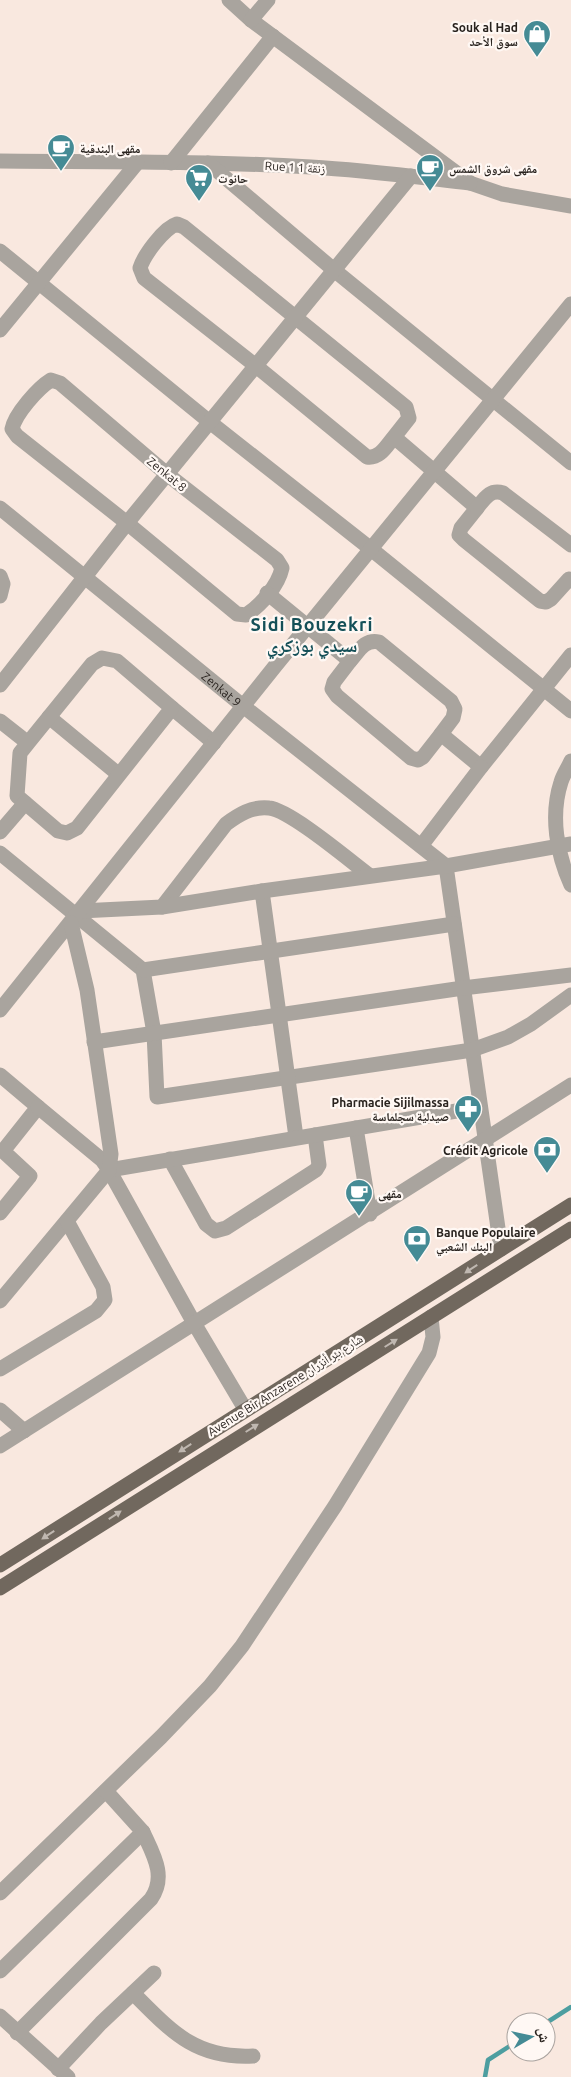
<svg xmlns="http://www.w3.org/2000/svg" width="571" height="2077" font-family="Ubuntu,'Noto Naskh Arabic',sans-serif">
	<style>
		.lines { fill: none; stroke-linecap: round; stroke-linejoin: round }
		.stream { stroke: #4d9ea0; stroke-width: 4.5 }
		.minor { stroke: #a9a49e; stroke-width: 15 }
		.major { stroke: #71685e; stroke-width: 15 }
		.oneway { fill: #bfb7b0 }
		.labels { text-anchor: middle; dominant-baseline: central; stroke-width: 4.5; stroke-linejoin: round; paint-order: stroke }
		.poi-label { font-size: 12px; font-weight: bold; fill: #29231f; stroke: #fff8f4; text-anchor: start }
		.street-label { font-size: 12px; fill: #29231f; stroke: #fff8f4 }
		.district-label { font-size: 18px; font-weight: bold; letter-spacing: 1px; fill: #155058; stroke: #fff8f4 }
	</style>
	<rect width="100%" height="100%" fill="#f9e8df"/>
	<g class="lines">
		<g class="stream">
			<polyline points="546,2023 571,2007"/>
			<polyline points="485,2077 488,2060 516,2042"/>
		</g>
		<g class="minor">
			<polyline points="229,0 251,20 470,183 502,194 571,206"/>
			<polyline points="251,20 268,0"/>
			<path d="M 0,161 C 104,162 208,161 311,167 C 364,170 417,177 470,183"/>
			<polyline points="171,163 273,36"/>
			<polyline points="208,163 334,270 571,463"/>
			<polyline points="0,251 211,423 371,549 571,711"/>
			<polyline points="0,330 137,163"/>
			<path d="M 51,380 L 60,383 L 168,475 L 277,560 L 282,568 C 278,586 261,605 246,615 L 237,614 L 127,523 L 17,436 L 12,429 C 15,414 38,388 51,380 Z"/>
			<path d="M 394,437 C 387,445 380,459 367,457 L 256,366 L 144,278 L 140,268 C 144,255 164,228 177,224 L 184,227 L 406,407 L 409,418 L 394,437 L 477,508 L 461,528 L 459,535 L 464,540 L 540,601 L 546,602 L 551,599 L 569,579 L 571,581"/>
			<path id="s1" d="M 0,508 L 243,706 L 446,866 L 501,1249"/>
			<path d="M 477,508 C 485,498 490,489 503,493 L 571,545"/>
			<polyline points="0,576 3,584 0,596"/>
			<path d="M 267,593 L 350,661 C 359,651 364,639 379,642 L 451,701 L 455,709 L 453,718 L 441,734"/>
			<polyline points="350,661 334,682 332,689 337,696 411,758 418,760 423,757 441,734 481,767 571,655"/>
			<polyline points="0,685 127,523 411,176"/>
			<polyline points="172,708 214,743"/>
			<polyline points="49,717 118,774"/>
			<polyline points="0,721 28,743 92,664 102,658 117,661 172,708 77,828 67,833 58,831 17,796 20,753 28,743"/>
			<path d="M 571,761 C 568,768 563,775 561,782 C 550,816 557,854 571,885"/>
			<polyline points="0,832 25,803"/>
			<polyline points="421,846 481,767"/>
			<polyline points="0,853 143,970 154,1033 157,1097 472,1050 508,1037 531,1024 571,995"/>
			<polyline points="262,891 296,1137"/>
			<path d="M 162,907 L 226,824 C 238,815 252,806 269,808 C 290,810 349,860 369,875"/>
			<polyline points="80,911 162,907 262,891 446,866 571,844"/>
			<polyline points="143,970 454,924"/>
			<polyline points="0,1010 276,665 571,304"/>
			<polyline points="94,1042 463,988 571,975"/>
			<polyline points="0,1075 38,1107 3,1151 30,1176 0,1213"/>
			<polyline points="38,1107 102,1160 109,1170 194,1323 245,1409"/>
			<polyline points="356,1128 370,1214"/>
			<polyline points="170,1159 206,1224 215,1231 226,1228 316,1170 319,1165 315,1135"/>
			<polyline points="109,1170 480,1107"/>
			<polyline points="0,1301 109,1170 111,1154 87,990 71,923"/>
			<polyline points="0,1369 96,1311 105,1300 103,1287 67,1221"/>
			<polyline points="0,1410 24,1431"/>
			<polyline points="0,1446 571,1085"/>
			<polyline points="0,1893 161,1737 210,1686 242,1646 335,1506 429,1353 433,1337 431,1317"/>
			<polyline points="0,1971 143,1832 106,1791"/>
			<path d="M 133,1993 C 171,2031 195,2059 253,2056"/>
			<polyline points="0,2016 68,2077"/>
			<path d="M 17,2033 L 151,1899 C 167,1876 153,1854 143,1832"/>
			<polyline points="58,2069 101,2023 154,1973"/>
		</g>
		<g class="major">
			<polyline points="0,1565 571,1205"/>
			<polyline points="0,1588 571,1229"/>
		</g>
	</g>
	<defs><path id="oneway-solid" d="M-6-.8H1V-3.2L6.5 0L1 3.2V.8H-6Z" transform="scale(1.25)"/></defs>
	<g class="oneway">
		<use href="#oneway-solid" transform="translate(471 1269) rotate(147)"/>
		<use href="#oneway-solid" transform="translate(391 1343) rotate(-32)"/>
		<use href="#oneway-solid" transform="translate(252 1428) rotate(-32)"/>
		<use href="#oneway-solid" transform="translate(185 1448) rotate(147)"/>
		<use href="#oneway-solid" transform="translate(115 1515) rotate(-33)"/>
		<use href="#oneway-solid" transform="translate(48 1535) rotate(147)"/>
	</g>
	<defs>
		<symbol id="shop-pin" viewBox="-11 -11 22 30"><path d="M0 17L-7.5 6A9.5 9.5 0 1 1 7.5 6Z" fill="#458b95" stroke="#fff8f4"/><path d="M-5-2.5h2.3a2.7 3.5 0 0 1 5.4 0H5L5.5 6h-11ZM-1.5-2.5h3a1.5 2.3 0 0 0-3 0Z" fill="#fff"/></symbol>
		<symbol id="cafe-pin" viewBox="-11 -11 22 30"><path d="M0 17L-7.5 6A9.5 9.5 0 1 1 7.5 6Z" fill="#458b95" stroke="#fff8f4"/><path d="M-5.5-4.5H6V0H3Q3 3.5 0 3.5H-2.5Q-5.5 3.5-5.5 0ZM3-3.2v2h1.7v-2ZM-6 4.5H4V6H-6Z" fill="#fff"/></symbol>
		<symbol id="supermarket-pin" viewBox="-11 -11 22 30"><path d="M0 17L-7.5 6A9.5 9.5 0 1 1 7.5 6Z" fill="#458b95" stroke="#fff8f4"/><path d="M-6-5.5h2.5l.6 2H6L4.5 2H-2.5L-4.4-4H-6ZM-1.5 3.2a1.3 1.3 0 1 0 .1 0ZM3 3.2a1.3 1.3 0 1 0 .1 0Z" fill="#fff"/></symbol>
		<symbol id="pharmacy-pin" viewBox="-11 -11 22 30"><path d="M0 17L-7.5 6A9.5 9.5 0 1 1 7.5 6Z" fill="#458b95" stroke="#fff8f4"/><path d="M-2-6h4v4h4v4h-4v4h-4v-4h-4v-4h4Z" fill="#fff"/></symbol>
		<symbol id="bank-pin" viewBox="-11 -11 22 30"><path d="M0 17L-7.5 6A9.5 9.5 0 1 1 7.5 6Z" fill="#458b95" stroke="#fff8f4"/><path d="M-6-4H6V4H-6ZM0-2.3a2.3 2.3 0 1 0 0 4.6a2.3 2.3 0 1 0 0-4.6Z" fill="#fff"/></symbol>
	</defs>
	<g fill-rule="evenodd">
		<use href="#shop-pin" x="521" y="18" width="32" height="43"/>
		<use href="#cafe-pin" x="45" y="132" width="32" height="43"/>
		<use href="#cafe-pin" x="414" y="152" width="32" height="43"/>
		<use href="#supermarket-pin" x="183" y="162" width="32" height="43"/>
		<use href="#pharmacy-pin" x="452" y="1093" width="32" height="43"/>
		<use href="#bank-pin" x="531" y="1134" width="32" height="43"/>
		<use href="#cafe-pin" x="343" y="1177" width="32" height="43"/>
		<use href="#bank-pin" x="401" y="1223" width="32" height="43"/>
	</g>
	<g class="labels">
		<g class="poi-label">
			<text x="518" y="27" text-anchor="end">Souk al Had<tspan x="518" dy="14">سوق الأحد</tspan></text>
			<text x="80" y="148">مقهى البندقية</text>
			<text x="449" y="168">مقهى شروق الشمس</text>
			<text x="218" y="178">حانوت</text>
			<text x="449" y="1102" text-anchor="end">Pharmacie Sijilmassa<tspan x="449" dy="14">صيدلية سجلماسة</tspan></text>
			<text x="528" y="1150" text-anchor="end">Crédit Agricole</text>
			<text x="378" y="1193">مقهى</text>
			<text x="436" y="1232">Banque Populaire<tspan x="436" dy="14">البنك الشعبي</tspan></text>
		</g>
		<g class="street-label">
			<text transform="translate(295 167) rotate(3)">Rue 1 زنقة 1</text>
			<text transform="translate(167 474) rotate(39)">Zenkat 8</text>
			<text stroke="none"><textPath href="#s1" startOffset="286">Zenkat 9</textPath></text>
			<text transform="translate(285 1385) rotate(-32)">Avenue Bir Anzarene شارع بئر أنزران</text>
		</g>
		<g class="district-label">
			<text x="312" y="624">Sidi Bouzekri<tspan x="312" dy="21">سيدي بوزكري</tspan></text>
		</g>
	</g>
	<g transform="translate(531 2037) rotate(81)"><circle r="24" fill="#fff8f4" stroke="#a9a39f"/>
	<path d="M0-4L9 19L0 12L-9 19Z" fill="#458b95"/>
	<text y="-8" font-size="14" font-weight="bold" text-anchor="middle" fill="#29231f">ش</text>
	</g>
</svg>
